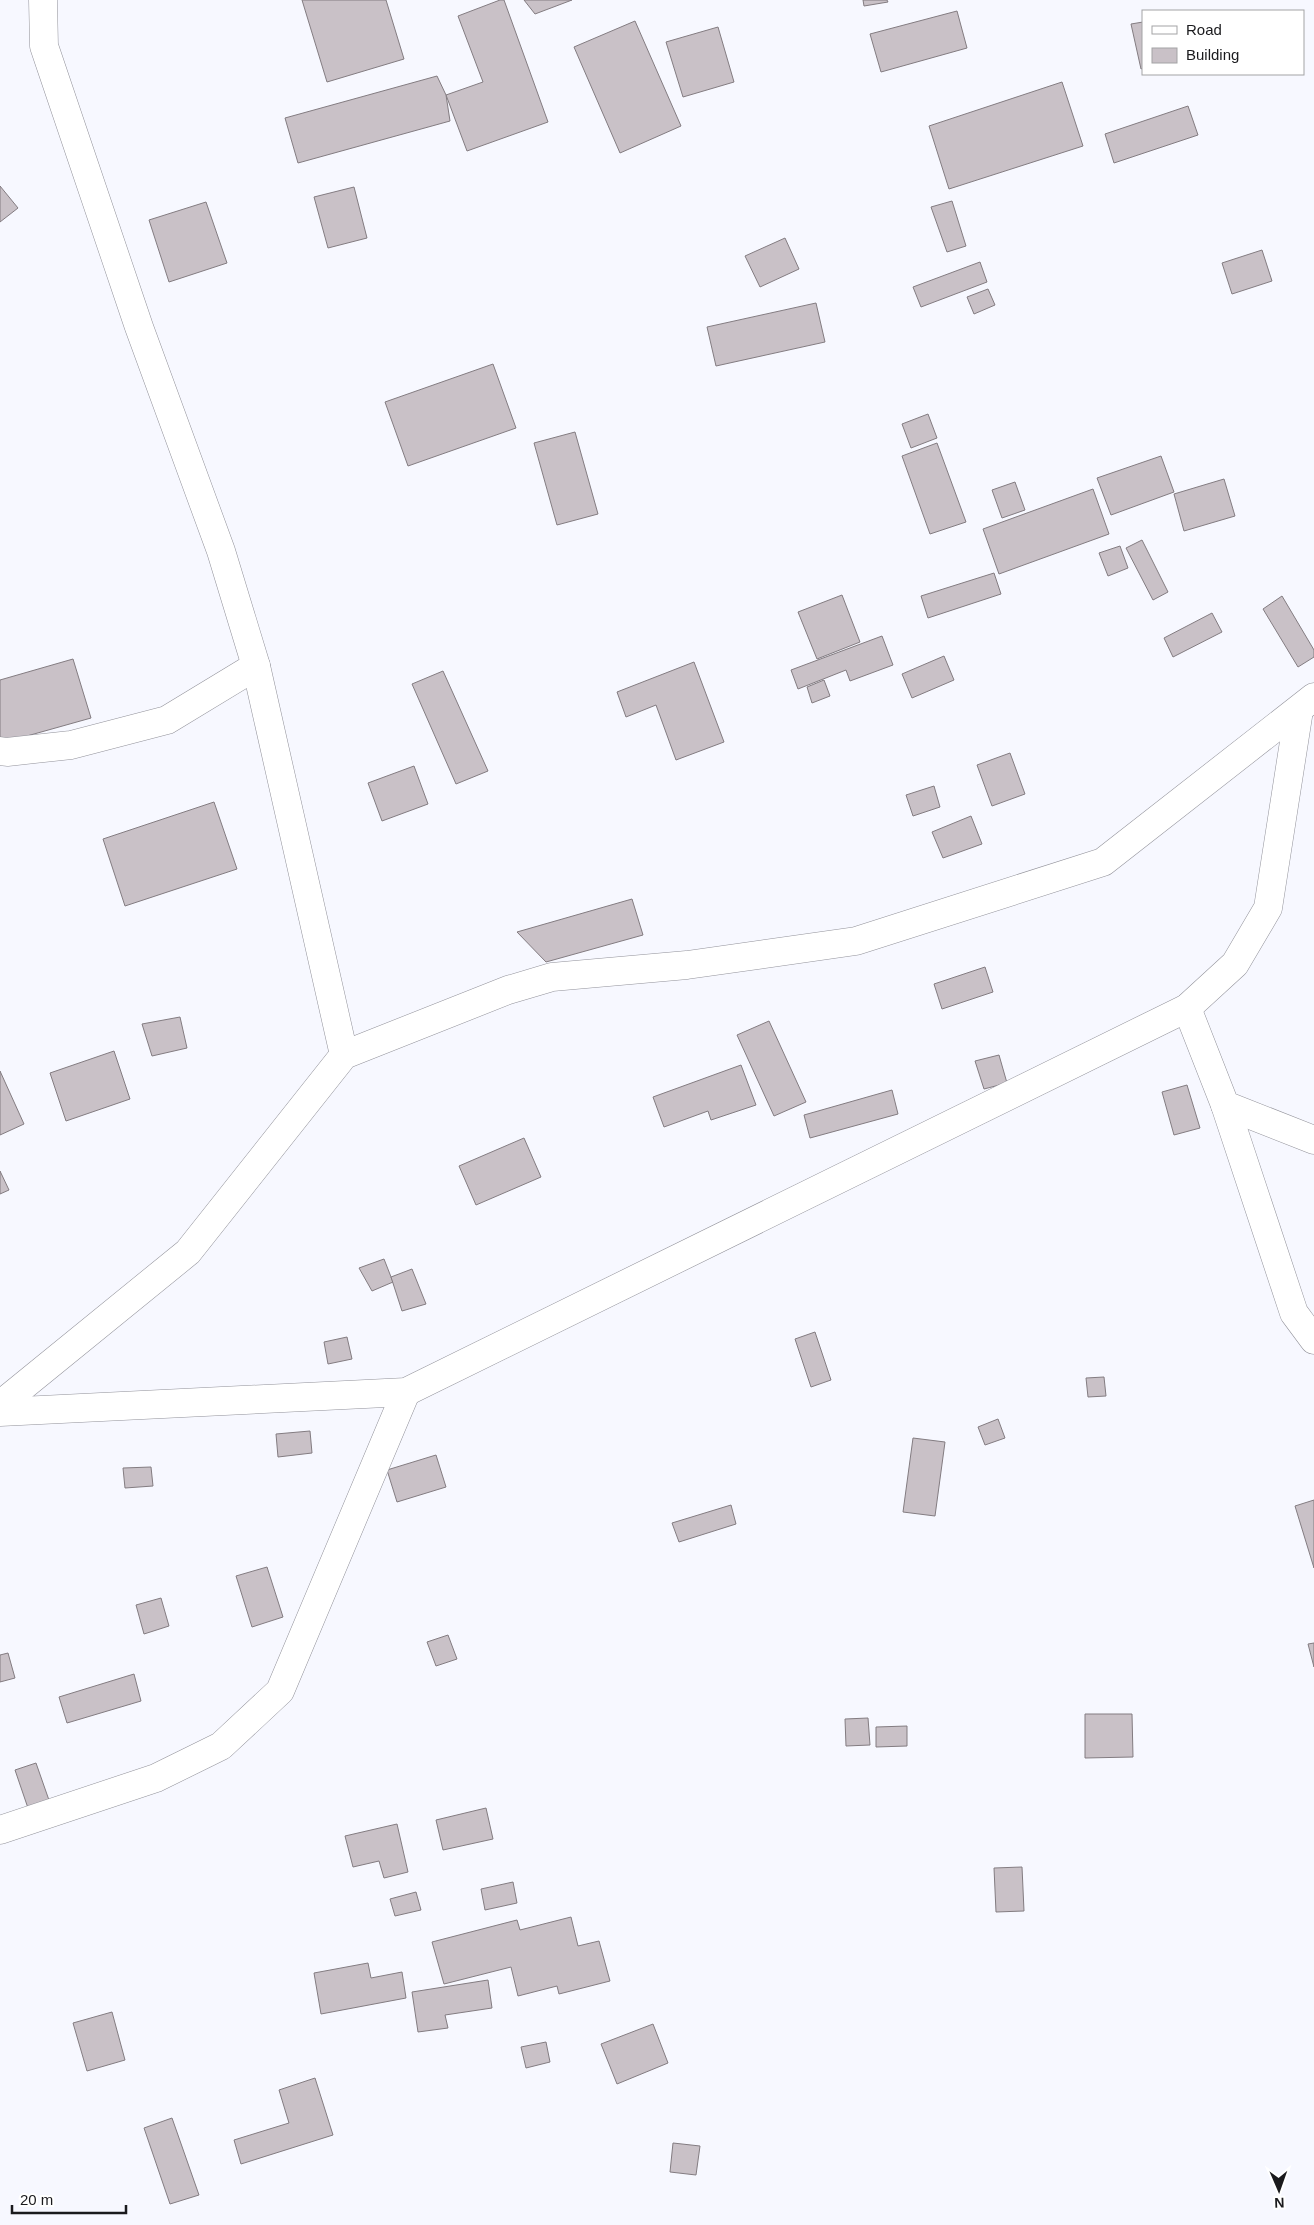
<svg xmlns="http://www.w3.org/2000/svg" width="1314" height="2225" font-family="Helvetica,sans-serif">
	<style>
		.building { fill: #c9c1c7; stroke: #837c81 }
		.lines { fill: none; stroke-linecap: round; stroke-linejoin: round }
		.minor-casing { stroke: #92929a; stroke-width: 29 }
		.minor { stroke: #fff; stroke-width: 28 }
	</style>
	<rect width="100%" height="100%" fill="#f7f8ff"/>
	<g class="building">
		<polygon points="302,0 386,0 404,59 327,82"/>
		<polygon points="500,0 504,0 548,122 467,151 446,95 483,82 458,16"/>
		<polygon points="524,0 572,0 535,14"/>
		<polygon points="863,0 887,0 888,2 864,6"/>
		<polygon points="957,11 967,48 881,72 870,34"/>
		<polygon points="635,21 681,126 620,153 574,47"/>
		<polygon points="1143,22 1143,68 1141,69 1131,24"/>
		<polygon points="718,27 734,82 683,97 666,42"/>
		<polygon points="437,76 446,95 450,121 298,163 285,118"/>
		<polygon points="1062,82 1083,146 949,189 929,126"/>
		<polygon points="1188,106 1198,135 1114,163 1105,134"/>
		<polygon points="0,186 18,208 0,222"/>
		<polygon points="354,187 367,238 328,248 314,197"/>
		<polygon points="952,201 966,246 947,252 931,207"/>
		<polygon points="206,202 227,263 169,282 149,220"/>
		<polygon points="785,238 799,269 760,287 745,256"/>
		<polygon points="1262,250 1272,281 1232,294 1222,263"/>
		<polygon points="980,262 987,282 921,307 913,287"/>
		<polygon points="988,289 995,305 974,314 967,297"/>
		<polygon points="816,303 825,342 716,366 707,327"/>
		<polygon points="493,364 516,428 408,466 385,402"/>
		<polygon points="928,414 937,438 911,448 902,424"/>
		<polygon points="575,432 598,514 557,525 534,443"/>
		<polygon points="937,443 966,522 930,534 902,456"/>
		<polygon points="1161,456 1174,492 1111,515 1097,478"/>
		<polygon points="1224,479 1235,516 1184,531 1174,494"/>
		<polygon points="1015,482 1025,510 1002,518 992,490"/>
		<polygon points="1093,489 1109,534 999,574 983,529"/>
		<polygon points="1142,540 1168,592 1153,600 1126,548"/>
		<polygon points="1120,546 1128,568 1108,576 1099,553"/>
		<polygon points="994,573 1001,594 928,618 921,596"/>
		<polygon points="842,595 860,642 817,659 798,612"/>
		<polygon points="1282,596 1314,650 1314,657 1298,667 1263,609"/>
		<polygon points="1212,613 1222,632 1173,657 1164,638"/>
		<polygon points="882,636 893,665 850,681 846,670 798,689 791,670"/>
		<polygon points="944,656 954,680 912,698 902,674"/>
		<polygon points="73,659 91,718 2,743 0,737 0,680"/>
		<polygon points="694,662 724,742 676,760 656,705 626,717 617,692"/>
		<polygon points="443,671 488,771 456,784 412,684"/>
		<polygon points="824,680 830,696 812,703 807,687"/>
		<polygon points="1010,753 1025,794 992,806 977,765"/>
		<polygon points="414,766 428,804 382,821 368,783"/>
		<polygon points="934,786 940,807 913,816 906,795"/>
		<polygon points="214,802 237,869 125,906 103,839"/>
		<polygon points="971,816 982,844 943,858 932,832"/>
		<polygon points="632,899 643,935 546,962 517,932"/>
		<polygon points="985,967 993,992 942,1009 934,984"/>
		<polygon points="180,1017 187,1048 152,1056 142,1024"/>
		<polygon points="769,1021 806,1102 774,1116 737,1035"/>
		<polygon points="114,1051 130,1099 66,1121 50,1073"/>
		<polygon points="999,1055 1007,1083 984,1089 975,1061"/>
		<polygon points="741,1065 756,1105 711,1120 708,1111 664,1127 653,1097"/>
		<polygon points="0,1071 24,1124 0,1135"/>
		<polygon points="1187,1085 1200,1128 1174,1135 1162,1092"/>
		<polygon points="892,1090 898,1114 810,1138 804,1115"/>
		<polygon points="524,1138 541,1177 476,1205 459,1166"/>
		<polygon points="0,1171 9,1190 0,1194"/>
		<polygon points="384,1259 393,1282 372,1291 359,1268"/>
		<polygon points="412,1269 426,1304 402,1311 391,1277"/>
		<polygon points="815,1332 831,1380 811,1387 795,1339"/>
		<polygon points="347,1337 352,1359 328,1364 324,1342"/>
		<polygon points="1104,1377 1106,1396 1088,1397 1086,1378"/>
		<polygon points="998,1419 1005,1438 985,1445 978,1427"/>
		<polygon points="310,1431 312,1453 278,1457 276,1434"/>
		<polygon points="913,1438 945,1442 935,1516 903,1512"/>
		<polygon points="436,1455 446,1487 397,1502 387,1470"/>
		<polygon points="151,1467 153,1486 125,1488 123,1468"/>
		<polygon points="1314,1500 1314,1568 1295,1506"/>
		<polygon points="731,1505 736,1524 679,1542 672,1523"/>
		<polygon points="267,1567 283,1617 252,1627 236,1576"/>
		<polygon points="161,1598 169,1626 144,1634 136,1605"/>
		<polygon points="448,1635 457,1659 436,1666 427,1642"/>
		<polygon points="1314,1643 1314,1667 1308,1644"/>
		<polygon points="8,1653 15,1678 0,1682 0,1655"/>
		<polygon points="134,1674 141,1701 67,1723 59,1697"/>
		<polygon points="1085,1714 1132,1714 1133,1757 1085,1758"/>
		<polygon points="868,1718 870,1745 846,1746 845,1719"/>
		<polygon points="907,1726 907,1746 876,1747 876,1727"/>
		<polygon points="36,1763 50,1803 29,1811 15,1770"/>
		<polygon points="486,1808 493,1839 443,1850 436,1820"/>
		<polygon points="397,1824 408,1872 384,1878 379,1861 353,1867 345,1836"/>
		<polygon points="1022,1867 1024,1911 996,1912 994,1868"/>
		<polygon points="513,1882 517,1903 485,1910 481,1889"/>
		<polygon points="416,1892 421,1910 395,1916 390,1899"/>
		<polygon points="571,1917 578,1946 599,1941 610,1981 559,1994 557,1986 518,1996 511,1967 444,1984 432,1942 517,1920 520,1930"/>
		<polygon points="368,1963 371,1978 402,1972 406,1998 321,2014 314,1973"/>
		<polygon points="488,1980 492,2008 445,2015 448,2028 418,2032 412,1992"/>
		<polygon points="112,2012 125,2060 87,2071 73,2023"/>
		<polygon points="653,2024 668,2063 617,2084 601,2044"/>
		<polygon points="546,2042 550,2062 526,2068 521,2047"/>
		<polygon points="315,2078 333,2135 241,2164 234,2140 289,2123 279,2090"/>
		<polygon points="172,2118 199,2195 170,2204 144,2128"/>
		<polygon points="673,2143 700,2146 696,2175 670,2172"/>
	</g>
	<g class="lines">
		<defs>
			<g id="minor">
				<polyline points="43,0 44,46 139,327 221,551 256,666 344,1055"/>
				<polyline points="0,751 7,752 71,745 167,720 256,666"/>
				<polyline points="1187,1008 1225,1105 1314,1140"/>
				<polyline points="1225,1105 1294,1313 1314,1340"/>
				<polyline points="0,1405 188,1252 344,1055 508,990 552,977 687,965 856,941 1103,862 1314,697"/>
				<polyline points="0,1412 406,1392 1187,1008 1235,964 1268,908 1299,710"/>
				<polyline points="0,1830 156,1778 221,1746 280,1691 406,1392"/>
			</g>
		</defs>
		<use href="#minor" class="minor-casing"/>
		<use href="#minor" class="minor"/>
	</g>
	<rect x="1142" y="10" width="162" height="65" fill="#ffffff" stroke="#a3a3a5"/>
	<rect x="1152" y="26" width="25" height="8" fill="#ffffff" stroke="#a3a3a5"/>
	<text x="1186" y="35" font-size="15" fill="#1a1a1d">Road</text>
	<rect x="1152" y="48" width="25" height="15" fill="#c9c1c7" stroke="#a3a3a5"/>
	<text x="1186" y="60" font-size="15" fill="#1a1a1d">Building</text>
	<g transform="translate(1279 2190) rotate(178)" stroke="#ffffff" stroke-width="4" paint-order="stroke">
	<path d="M0-4L9 19L0 12L-9 19Z" fill="#1a1a1d"/>
	<text y="-8" font-size="14" font-weight="bold" text-anchor="middle" fill="#1a1a1d">N</text>
	</g>
	<path d="M12 2205v8h114v-8" fill="none" stroke="#1a1a1d" stroke-width="2.5"/>
	<text x="20" y="2205" font-size="15" fill="#1a1a1d" stroke="#ffffff" stroke-width="4" paint-order="stroke">20 m</text>
</svg>
